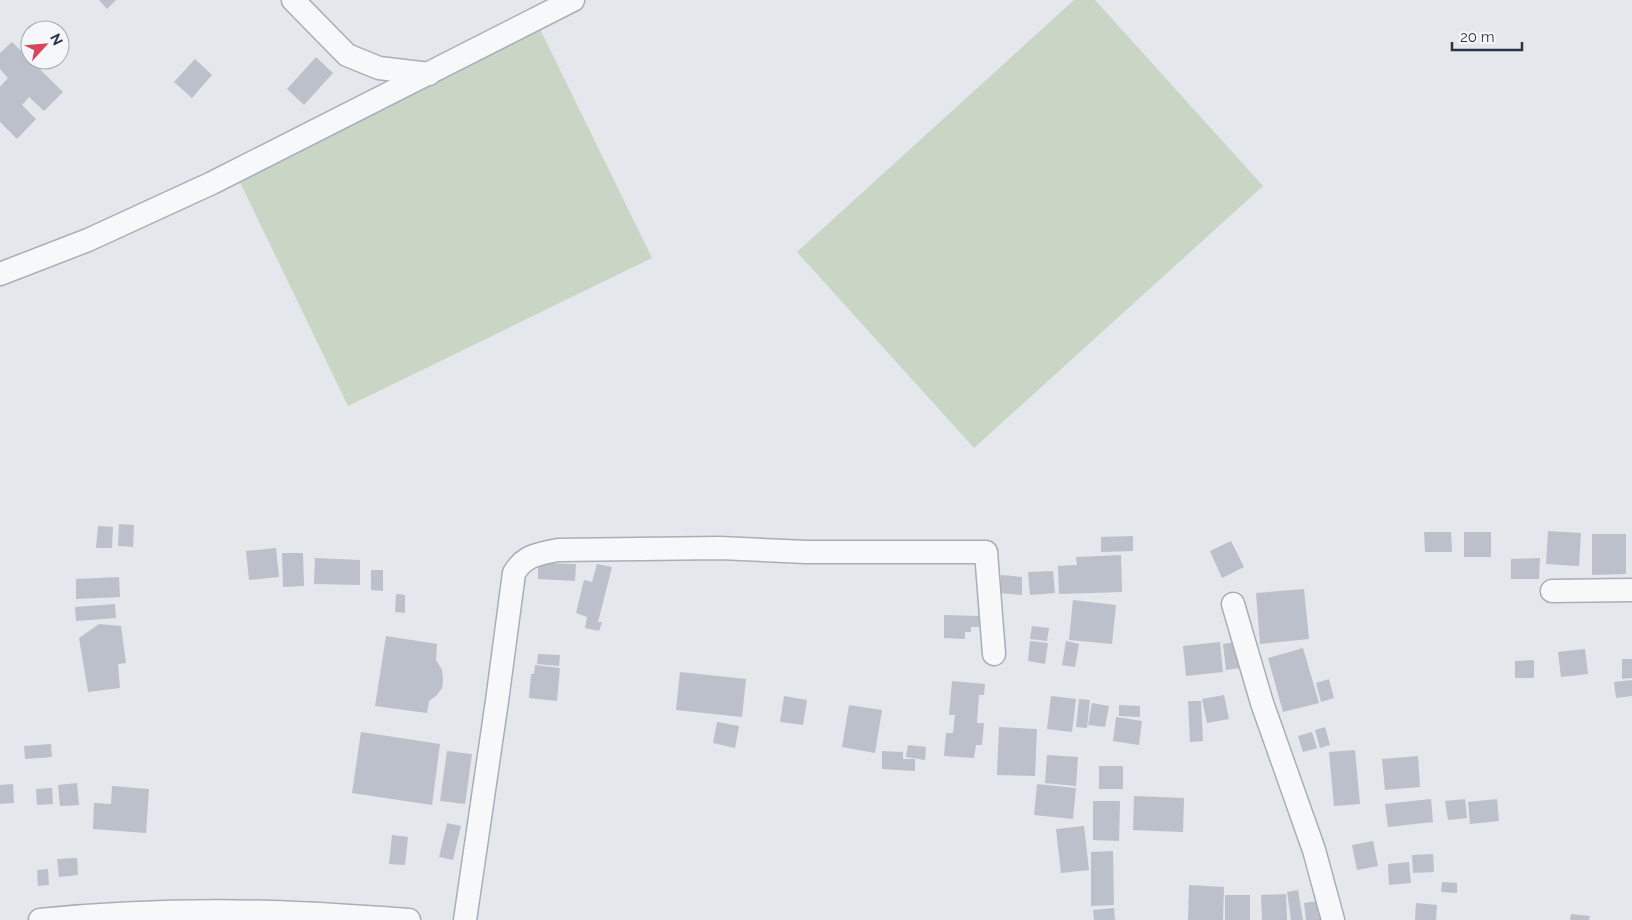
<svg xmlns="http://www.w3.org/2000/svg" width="1632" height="920" font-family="Raleway,sans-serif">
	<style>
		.green { fill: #c9d6c5 }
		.building { fill: #bbc0ca }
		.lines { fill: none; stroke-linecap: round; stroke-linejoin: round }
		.minor-casing { stroke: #a9aeb7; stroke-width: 25 }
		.minor { stroke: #f7f8fa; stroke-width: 22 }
	</style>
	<rect width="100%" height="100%" fill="#e4e7ec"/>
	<g class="green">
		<polygon points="1074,0 1095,0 1263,186 974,448 797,252"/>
		<polygon points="539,27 652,258 348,406 236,174"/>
	</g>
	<g class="building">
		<polygon points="99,0 116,0 107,9"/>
		<polygon points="12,42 63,92 44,111 29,97 22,105 36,119 17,139 0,122 0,87 8,78 0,69 0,53"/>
		<polygon points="316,57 333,73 304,105 287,89"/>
		<polygon points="195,59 212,75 192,98 174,82"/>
		<polygon points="119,524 134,525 133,547 118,546"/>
		<polygon points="98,526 113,527 112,548 96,548"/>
		<polygon points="1548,531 1581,533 1579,566 1546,564"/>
		<polygon points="1424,532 1451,532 1452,552 1425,552"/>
		<rect x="1464" y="532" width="27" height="25"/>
		<polygon points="1592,534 1626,534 1626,574 1592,575"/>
		<polygon points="1133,536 1133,551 1101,552 1101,537"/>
		<polygon points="1231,541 1244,567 1222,578 1210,551"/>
		<polygon points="276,548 279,577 249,580 246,551"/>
		<polygon points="282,553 303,553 304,586 283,587"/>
		<polygon points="1121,555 1122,592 1059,594 1058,566 1077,565 1076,557"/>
		<polygon points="315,558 360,560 360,585 314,584"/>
		<polygon points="1540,558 1539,579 1511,579 1511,559"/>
		<polygon points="538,563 576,564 575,581 538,579"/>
		<polygon points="597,564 612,567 598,622 602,622 599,631 585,628 587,617 576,613 584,580 592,582"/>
		<polygon points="371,570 383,570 383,591 371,590"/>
		<polygon points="1053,571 1055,593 1030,595 1028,572"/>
		<polygon points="1001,575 1022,577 1022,595 1000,593"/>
		<polygon points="119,577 120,597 76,599 76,579"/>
		<polygon points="1304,589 1309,639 1260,644 1256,593"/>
		<polygon points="396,594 405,595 405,613 395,612"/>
		<polygon points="1073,600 1116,605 1112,644 1069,640"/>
		<polygon points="115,604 116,618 76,621 75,607"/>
		<polygon points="944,615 980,616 980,627 971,627 971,632 965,632 965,639 944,638"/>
		<polygon points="99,624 121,626 126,663 118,664 120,688 88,692 79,638"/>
		<polygon points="1032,626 1049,628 1047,641 1030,639"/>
		<polygon points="386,636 437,644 436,660 442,670 443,680 442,688 437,695 429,701 427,713 375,706"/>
		<polygon points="1030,641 1048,643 1045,664 1028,661"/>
		<polygon points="1066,641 1079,644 1075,667 1062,665"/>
		<polygon points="1220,642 1223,672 1186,676 1183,646"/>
		<polygon points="1237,642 1240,668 1226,670 1223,644"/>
		<polygon points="1303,648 1319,703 1283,712 1268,658"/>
		<polygon points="1585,649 1588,674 1561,677 1558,652"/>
		<polygon points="538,654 560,655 559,666 537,664"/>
		<polygon points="1622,659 1632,659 1632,678 1622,679"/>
		<polygon points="1534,660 1534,678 1515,678 1515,661"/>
		<polygon points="535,665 560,668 557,701 529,698 531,674 534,674"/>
		<polygon points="680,672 746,679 742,717 676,710"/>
		<polygon points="1329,679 1334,698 1321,702 1316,683"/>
		<polygon points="1632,680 1632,696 1616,698 1614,682"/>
		<polygon points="952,681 985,684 984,695 979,695 977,723 984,723 982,745 976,745 974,758 944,756 946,733 953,733 955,715 949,715"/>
		<polygon points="1224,695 1229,719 1207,723 1202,699"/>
		<polygon points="784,696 807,700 803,725 780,722"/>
		<polygon points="1051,696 1076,699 1072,732 1047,729"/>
		<polygon points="1079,699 1090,700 1087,728 1076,727"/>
		<polygon points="1188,701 1201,701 1203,741 1190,742"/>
		<polygon points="1092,703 1109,706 1105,727 1088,725"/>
		<polygon points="849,705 882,710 875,753 842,747"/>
		<polygon points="1119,705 1140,706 1140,717 1119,716"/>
		<polygon points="1116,717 1142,721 1139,745 1113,741"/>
		<polygon points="717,722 739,726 735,748 713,743"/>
		<polygon points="999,727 1037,729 1035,776 997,775"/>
		<polygon points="1325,727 1330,745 1320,748 1315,730"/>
		<polygon points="361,732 440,744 432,805 352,793"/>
		<polygon points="1312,732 1317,748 1303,752 1298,736"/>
		<polygon points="51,744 52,757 25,759 24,746"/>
		<polygon points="908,745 926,747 925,760 906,757"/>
		<polygon points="1355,750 1360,804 1334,806 1329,752"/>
		<polygon points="447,751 472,754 465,804 440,801"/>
		<polygon points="882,751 903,752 903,759 915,759 915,771 882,769"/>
		<polygon points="1047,755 1078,757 1076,786 1045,783"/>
		<polygon points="1418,756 1420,787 1385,790 1382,759"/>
		<rect x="1099" y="766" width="24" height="23"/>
		<polygon points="77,783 79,805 60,806 58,785"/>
		<polygon points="13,784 14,803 0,804 0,785"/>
		<polygon points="1037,784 1076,788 1073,819 1034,815"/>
		<polygon points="112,786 149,789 146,833 93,829 94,803 111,804"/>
		<polygon points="52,788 53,804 37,805 36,789"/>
		<polygon points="1134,796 1184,798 1183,832 1133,830"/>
		<polygon points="1431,799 1433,822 1388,827 1385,804"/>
		<polygon points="1465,799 1467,818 1448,820 1445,801"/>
		<polygon points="1497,799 1499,821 1470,824 1468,802"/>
		<polygon points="1093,801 1120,801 1119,841 1093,840"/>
		<polygon points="447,823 461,826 453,860 439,857"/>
		<polygon points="1084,826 1089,870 1061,873 1056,829"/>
		<polygon points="392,835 408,837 405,865 389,864"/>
		<polygon points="1373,841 1378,866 1357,870 1352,845"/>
		<polygon points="1113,851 1114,905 1091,906 1091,852"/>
		<polygon points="1433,854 1434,872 1413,873 1412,855"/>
		<polygon points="77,858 78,875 59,877 57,859"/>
		<polygon points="1409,862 1411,883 1389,885 1388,864"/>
		<polygon points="48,869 49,885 38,886 37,870"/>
		<polygon points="1442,882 1457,883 1457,893 1441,892"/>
		<polygon points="1189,885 1224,887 1223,920 1188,920"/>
		<polygon points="1298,890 1303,920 1291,920 1287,892"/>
		<polygon points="1286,894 1287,920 1262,920 1261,895"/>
		<rect x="1225" y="895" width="25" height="25"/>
		<polygon points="1318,901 1321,920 1306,920 1304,903"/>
		<polygon points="1416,903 1437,905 1436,920 1415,920"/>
		<polygon points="1114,908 1115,920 1094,920 1093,910"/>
		<polygon points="1571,914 1590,916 1589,920 1570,920"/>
	</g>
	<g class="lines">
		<defs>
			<g id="minor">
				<polyline points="293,0 347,55 379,68 429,74"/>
				<polyline points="0,274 88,240 212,183 573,0"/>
				<polyline points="1552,591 1632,590"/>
				<polyline points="1233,604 1262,703 1314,850 1333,920"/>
				<path d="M 40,920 C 117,912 194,910 272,912 C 317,913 363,917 409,920"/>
				<path d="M 465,920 L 497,701 L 514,573 C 525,555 538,554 558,550 L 720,548 L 806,552 L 986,552 L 994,654"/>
			</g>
		</defs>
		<use href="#minor" class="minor-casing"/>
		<use href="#minor" class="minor"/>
	</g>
	<g transform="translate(45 45) rotate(64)"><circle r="24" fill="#f4f6f9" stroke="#a4a8b1"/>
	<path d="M0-4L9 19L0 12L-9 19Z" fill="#d1495b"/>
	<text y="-8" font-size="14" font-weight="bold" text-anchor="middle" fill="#2b3445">N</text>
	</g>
	<path d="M1452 42v8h70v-8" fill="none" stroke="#2b3445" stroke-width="2.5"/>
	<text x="1460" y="42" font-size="15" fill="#2b3445" stroke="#f4f6f9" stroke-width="4" paint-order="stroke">20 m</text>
</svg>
